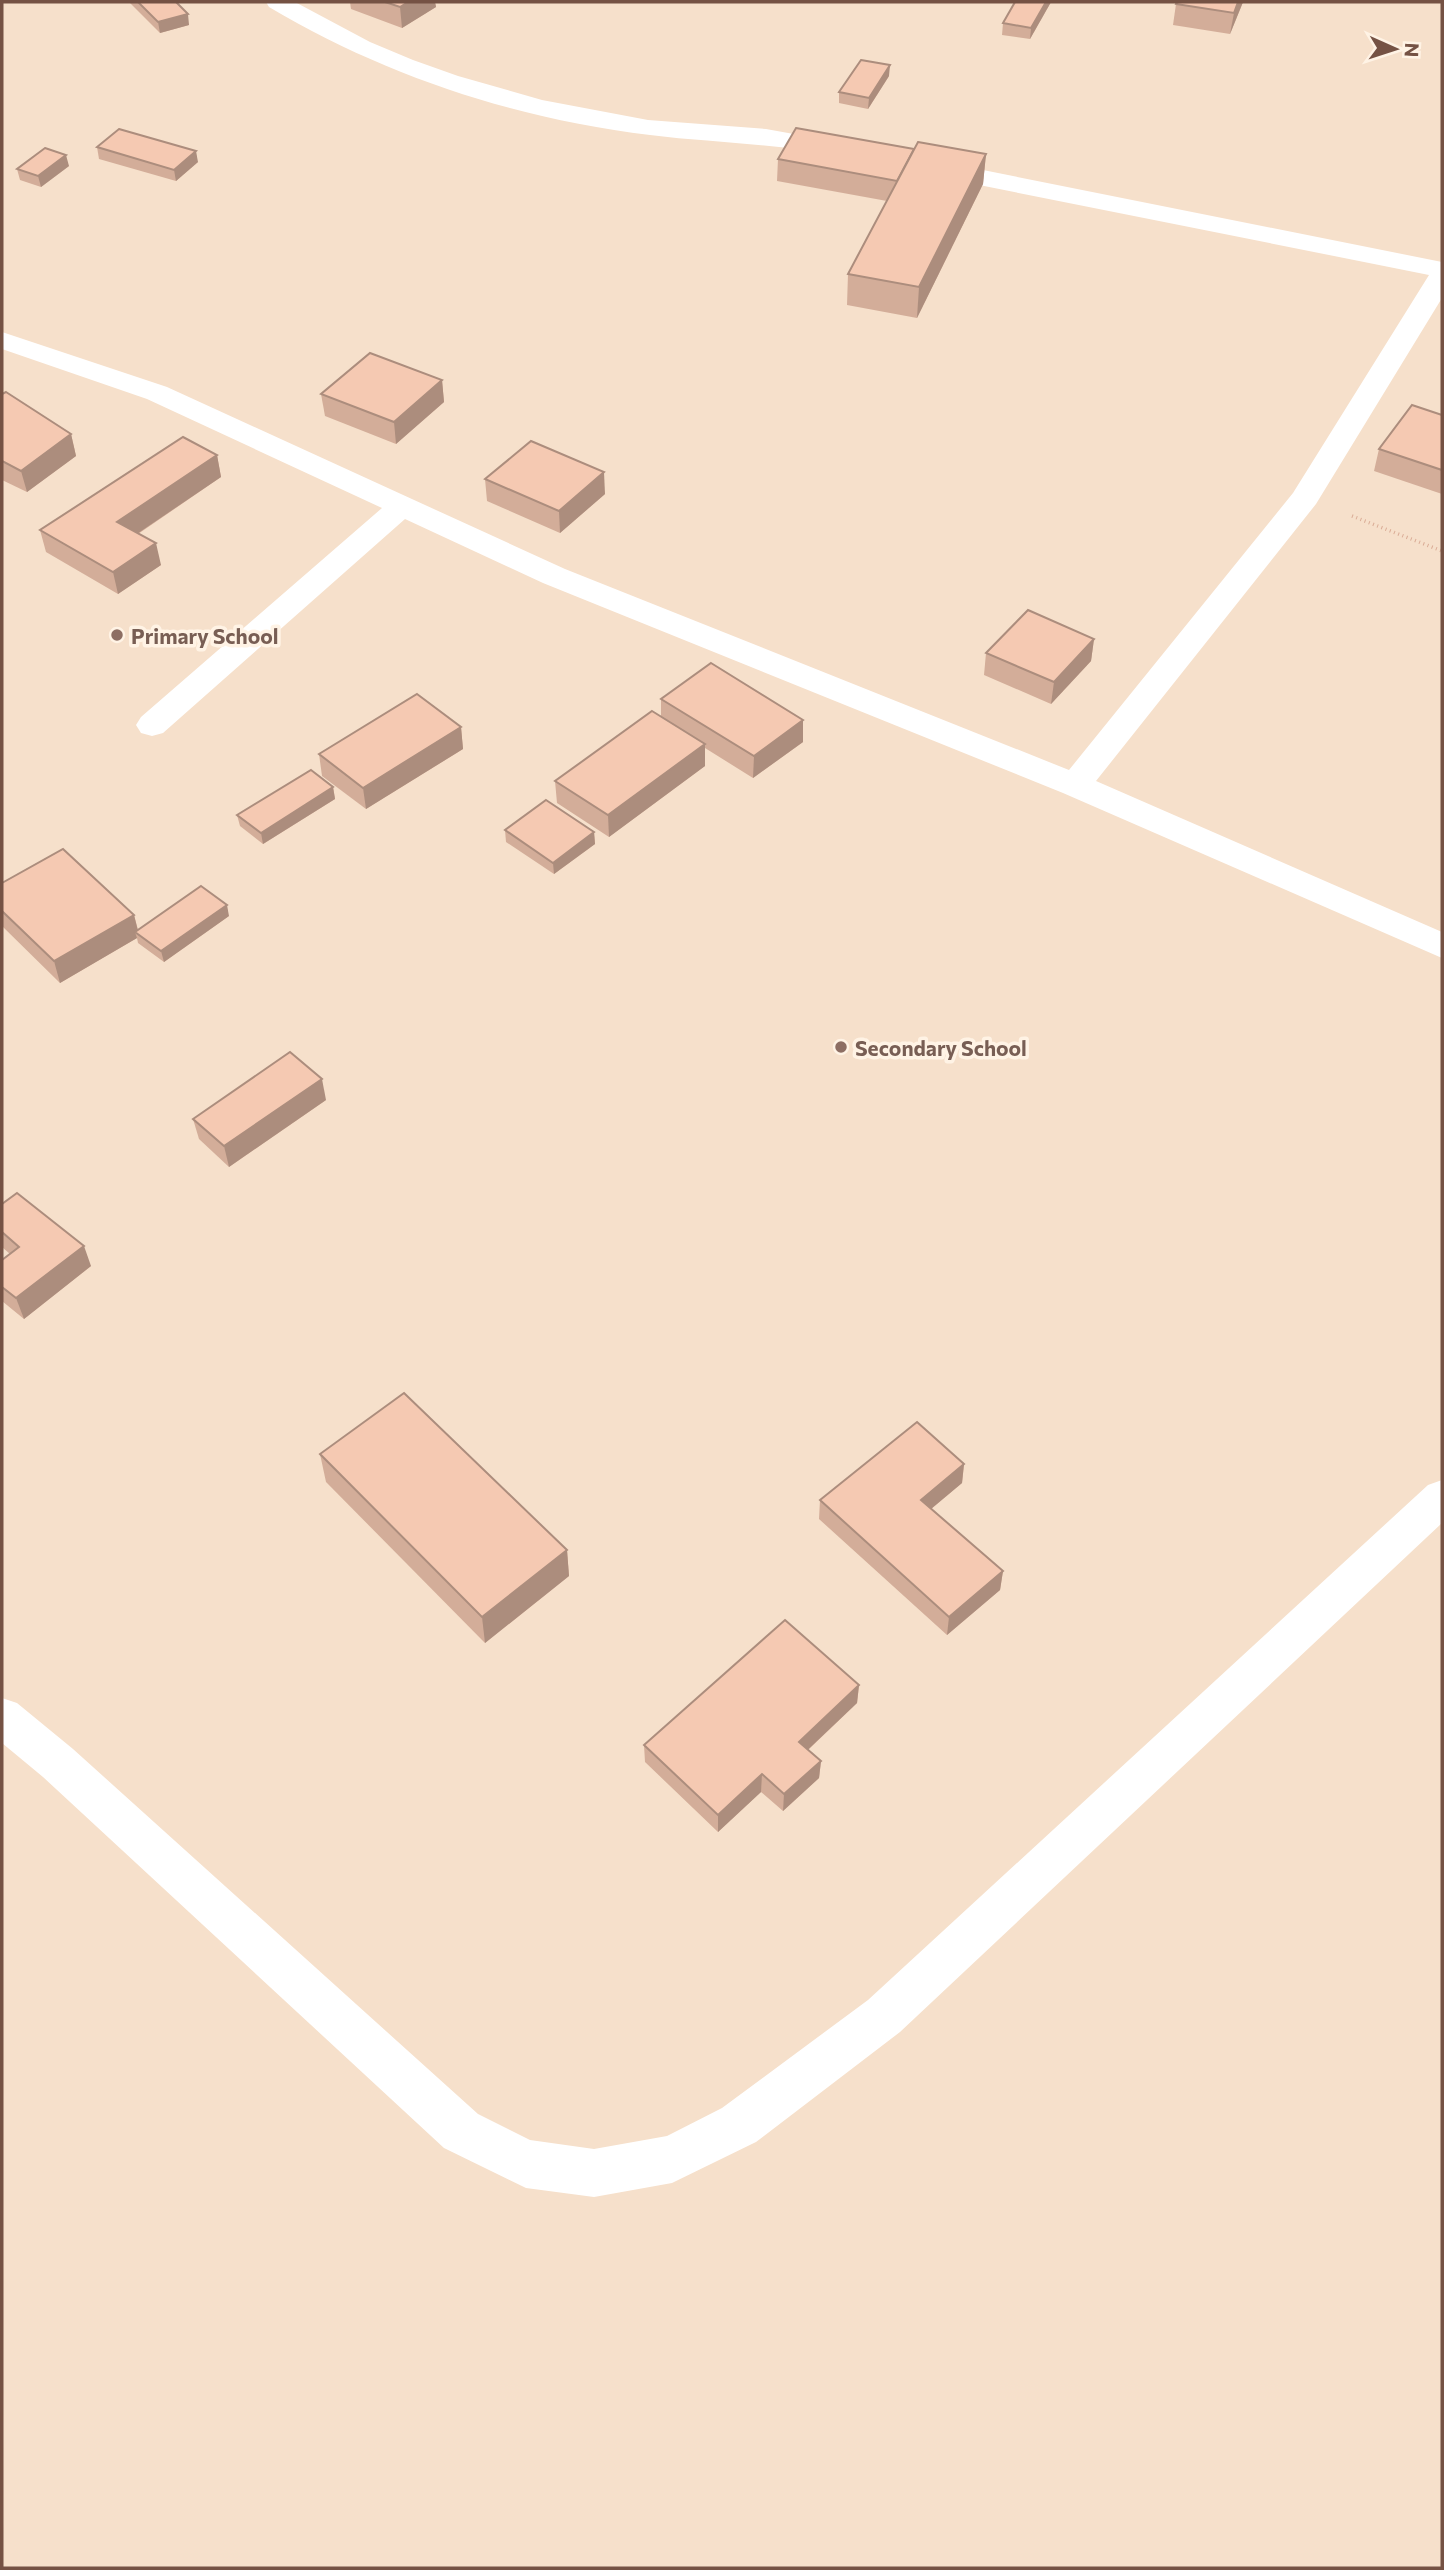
<svg xmlns="http://www.w3.org/2000/svg" width="1444" height="2570" font-family="Commissioner,sans-serif">
	<style>
		.residential { fill: #f6e0cb }
		.lines { fill: none; stroke-linecap: round; stroke-linejoin: round }
		.path { stroke: #daac96; stroke-width: 3.5; stroke-dasharray: 1 3.5; stroke-linecap: butt }
		.street { fill: #fff; fill-rule: evenodd }
		.wall { fill: #d3ad99 }
		.shaded-wall { fill: #ac8d7d }
		.building { fill: #f5c9b2; stroke: #ac8d7d; stroke-width: 2 }
		.education-dot { fill: #8d6e63; stroke: #fff3e5; stroke-width: 2.5 }
		.labels { text-anchor: middle; dominant-baseline: central; stroke-width: 7; stroke-linejoin: round; paint-order: stroke }
		.education-label { font-size: 21px; font-weight: bold; fill: #785e54; stroke: #fff3e5; text-anchor: start }
	</style>
	<rect width="100%" height="100%" fill="#feefdd"/>
	<rect class="residential" x="2" y="2" width="1440" height="2566"/>
	<g class="lines">
		<polyline class="path" points="1352,516 1442,551"/>
		<g class="street">
			<path d="M 266,2 L 295,2 L 370,42 L 413,60 L 458,76 L 542,100 L 648,120 L 766,129 L 849,144 L 853,149 L 849,154 L 840,157 C 777,143 714,143 650,135 C 516,119 385,76 269,7 Z"/>
			<polygon points="933,160 1442,262 1442,298 1316,504 1096,781 1442,932 1442,958 1063,793 543,583 405,519 163,733 152,736 141,733 136,725 141,717 382,508 147,399 2,349 2,332 167,387 565,569 1069,770 1293,493 1429,275 924,174 920,168 924,162"/>
			<polygon points="1442,1480 1442,1523 900,2032 756,2142 672,2183 594,2197 526,2188 444,2148 43,1777 2,1743 2,1698 17,1703 73,1749 478,2114 530,2140 594,2149 667,2136 722,2108 868,2000 1428,1485"/>
		</g>
	</g>
	<g class="wall">
		<polygon points="129,2 176,2 189,25 160,33"/>
		<polygon points="350,2 435,2 436,7 402,28 351,9"/>
		<polygon points="1051,2 1030,39 1002,35 1003,23"/>
		<polygon points="1243,2 1230,34 1173,25 1176,4"/>
		<polygon points="889,76 868,109 839,103 839,92"/>
		<polygon points="97,147 198,162 176,181 99,159"/>
		<polygon points="914,149 986,154 983,184 917,318 847,305 848,274 887,201 777,181 778,159"/>
		<polygon points="69,166 41,187 20,180 17,169"/>
		<polygon points="442,380 444,402 396,444 325,416 321,394"/>
		<polygon points="2,394 71,434 76,456 27,492 2,480"/>
		<polygon points="1442,415 1442,494 1374,471 1379,449"/>
		<polygon points="217,455 221,477 138,534 161,565 118,594 46,552 40,530"/>
		<polygon points="485,479 605,494 560,533 487,501"/>
		<polygon points="1094,639 1091,661 1051,704 984,675 986,653"/>
		<polygon points="661,699 803,742 753,778 705,748 705,766 609,837 557,803 555,781 661,717"/>
		<polygon points="461,727 463,749 366,809 322,776 319,754"/>
		<polygon points="333,787 335,799 263,844 240,826 237,815"/>
		<polygon points="505,830 594,832 595,844 554,874 506,842"/>
		<polygon points="2,883 134,915 138,930 229,916 164,962 138,943 137,938 60,983 2,926"/>
		<polygon points="326,1100 229,1167 199,1139 193,1119"/>
		<polygon points="2,1204 91,1266 24,1319 2,1301 2,1260 10,1254 2,1247"/>
		<polygon points="320,1454 567,1550 569,1576 485,1643 326,1482"/>
		<polygon points="964,1464 962,1483 931,1509 1003,1571 1000,1590 947,1635 819,1519 820,1500"/>
		<polygon points="859,1685 857,1703 808,1750 821,1761 819,1778 783,1811 761,1792 718,1832 645,1762 644,1745"/>
	</g>
	<g class="shaded-wall">
		<polygon points="408,2 435,2 436,7 402,28 400,7"/>
		<polygon points="1046,2 1051,2 1030,39 1031,28"/>
		<polygon points="1238,2 1243,2 1230,34 1234,13"/>
		<polygon points="188,14 189,25 160,33 158,22"/>
		<polygon points="890,65 889,76 868,109 869,98"/>
		<polygon points="196,151 198,162 176,181 174,170"/>
		<polygon points="986,154 983,184 917,318 919,287"/>
		<polygon points="66,155 69,166 41,187 38,176"/>
		<polygon points="442,380 444,402 396,444 394,422"/>
		<polygon points="71,434 76,456 27,492 21,471"/>
		<polygon points="217,455 221,477 122,544 117,522"/>
		<polygon points="604,472 605,494 560,533 559,511"/>
		<polygon points="156,543 161,565 118,594 113,572"/>
		<polygon points="1094,639 1091,661 1051,704 1054,682"/>
		<polygon points="803,720 803,742 753,778 754,756"/>
		<polygon points="461,727 463,749 366,809 363,788"/>
		<polygon points="705,744 705,766 609,837 608,815"/>
		<polygon points="333,787 335,799 263,844 261,833"/>
		<polygon points="594,832 595,844 554,874 553,863"/>
		<polygon points="227,905 229,916 164,962 161,951"/>
		<polygon points="134,915 139,935 135,932 137,938 60,983 54,961"/>
		<polygon points="322,1079 326,1100 229,1167 224,1146"/>
		<polygon points="84,1246 91,1266 24,1319 16,1298"/>
		<polygon points="964,1464 962,1483 919,1519 921,1500"/>
		<polygon points="567,1550 569,1576 485,1643 482,1617"/>
		<polygon points="1003,1571 1000,1590 947,1635 949,1617"/>
		<polygon points="859,1685 857,1703 798,1759 799,1742"/>
		<polygon points="821,1761 819,1778 783,1811 784,1794"/>
		<polygon points="762,1774 761,1792 718,1832 718,1815"/>
	</g>
	<g class="building">
		<polygon points="138,2 176,2 188,14 158,22"/>
		<polygon points="385,2 408,2 400,7"/>
		<polygon points="1015,2 1046,2 1031,28 1003,23"/>
		<polygon points="1177,2 1238,2 1234,13 1176,4"/>
		<polygon points="861,60 890,65 869,98 839,92"/>
		<polygon points="796,128 914,149 897,181 778,159"/>
		<polygon points="119,129 196,151 174,170 97,147"/>
		<polygon points="918,142 986,154 919,287 848,274"/>
		<polygon points="45,148 66,155 38,176 17,169"/>
		<polygon points="370,353 442,380 394,422 321,394"/>
		<polygon points="6,392 71,434 21,471 2,461 2,394"/>
		<polygon points="1412,405 1442,415 1442,470 1379,449"/>
		<polygon points="183,437 217,455 117,522 156,543 113,572 40,530"/>
		<polygon points="531,441 604,472 559,511 485,479"/>
		<polygon points="1028,610 1094,639 1054,682 986,653"/>
		<polygon points="711,663 803,720 754,756 661,699"/>
		<polygon points="417,694 461,727 363,788 319,754"/>
		<polygon points="652,711 705,744 608,815 555,781"/>
		<polygon points="311,770 333,787 261,833 237,815"/>
		<polygon points="546,800 594,832 553,863 505,830"/>
		<polygon points="63,849 134,915 54,961 2,911 2,883"/>
		<polygon points="201,886 227,905 161,951 135,932"/>
		<polygon points="290,1052 322,1079 224,1146 193,1119"/>
		<polygon points="17,1193 84,1246 16,1298 2,1287 2,1260 19,1247 2,1232 2,1204"/>
		<polygon points="404,1393 567,1550 482,1617 320,1454"/>
		<polygon points="917,1422 964,1464 921,1500 1003,1571 949,1617 820,1500"/>
		<polygon points="785,1620 859,1685 799,1742 821,1761 784,1794 762,1774 718,1815 644,1745"/>
	</g>
	<g class="education-dot">
		<circle cx="117" cy="635" r="7"/>
		<circle cx="841" cy="1047" r="7"/>
	</g>
	<g class="labels">
		<g class="education-label">
			<text x="131" y="635">Primary School</text>
			<text x="855" y="1047">Secondary School</text>
		</g>
	</g>
	<rect width="1444" height="2570" fill="none" stroke="#755244" stroke-width="7"/>
	<g transform="translate(1395 49) rotate(93)" stroke="#fff3e5" stroke-width="5" paint-order="stroke">
	<path d="M0-5L12 26L0 18L-12 26Z" fill="#755244"/>
	<text y="-10" font-size="19" font-weight="bold" text-anchor="middle" fill="#755244">N</text>
	</g>
</svg>
